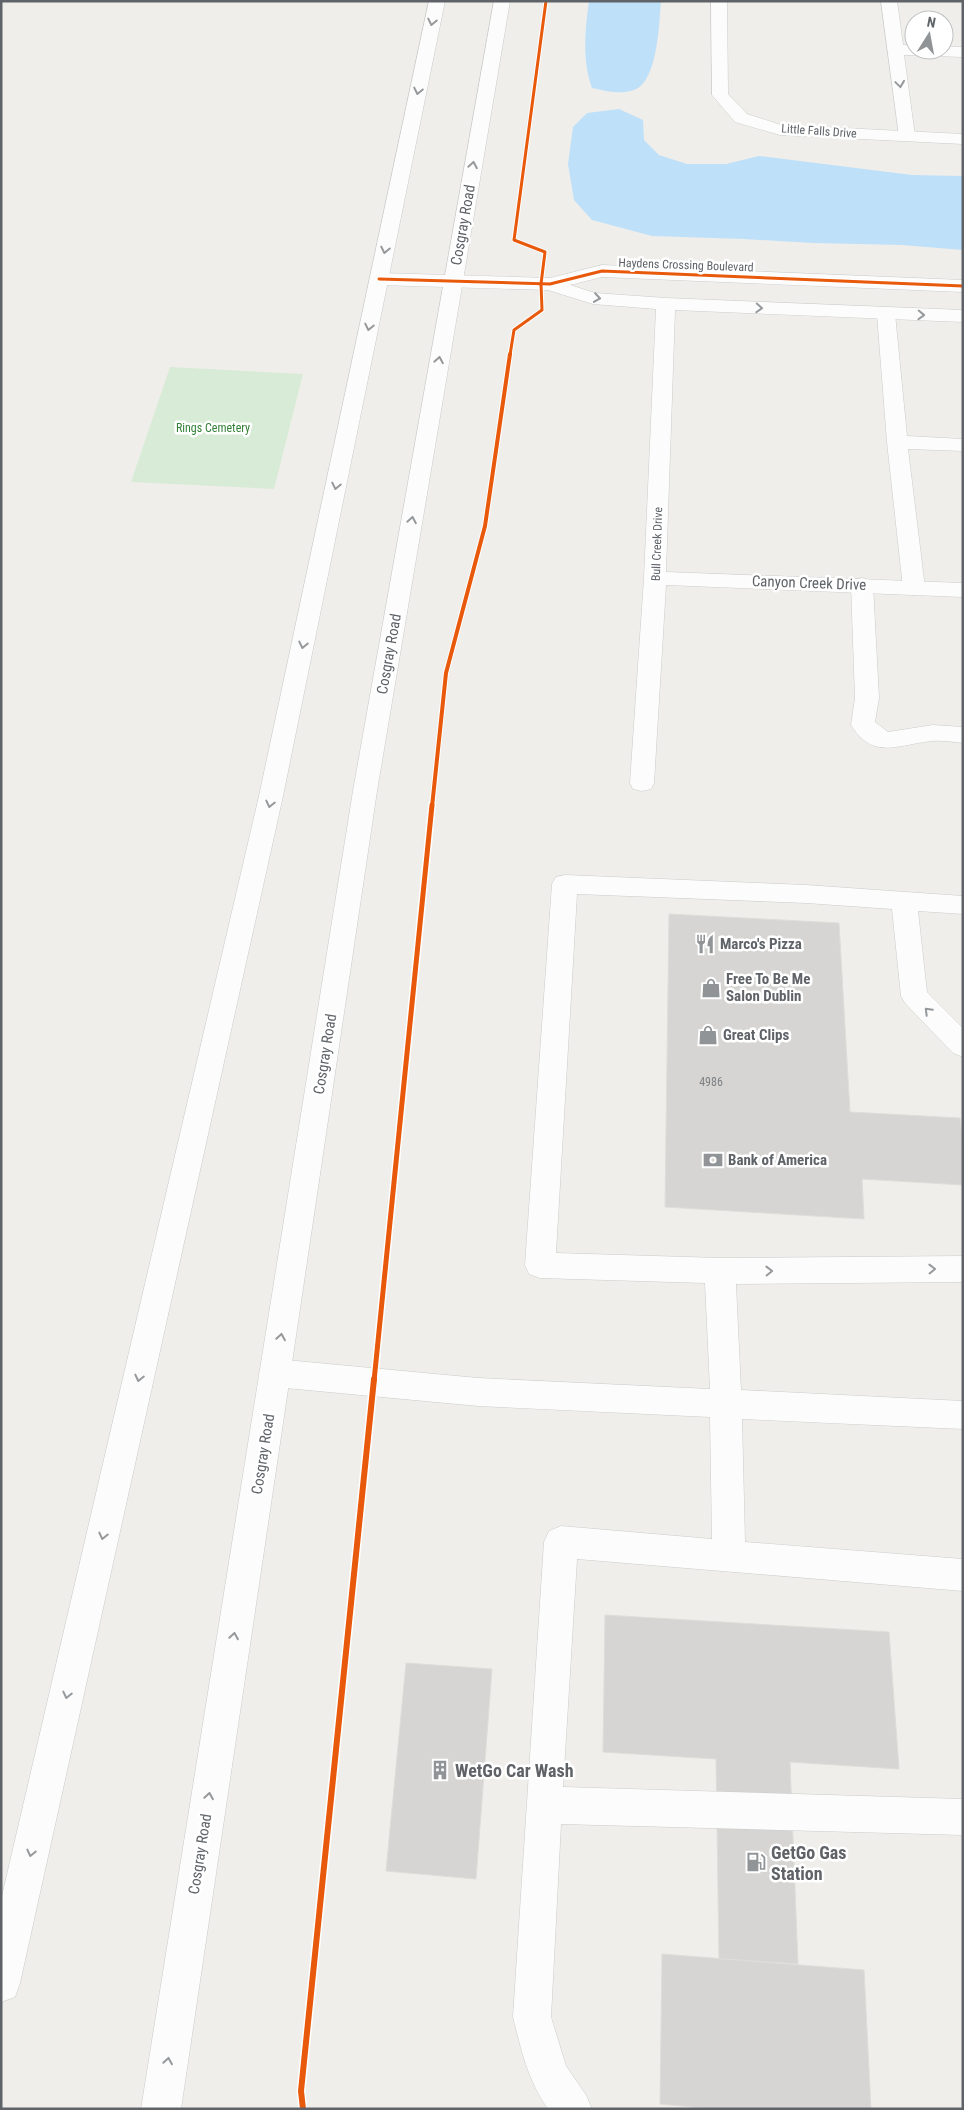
<svg xmlns="http://www.w3.org/2000/svg" width="964" height="2110" font-family="'Roboto Condensed',sans-serif">
	<style>
		.green { fill: #d8ebd6 }
		.water { fill: #bfe0f9 }
		.building { fill: #d6d5d3; stroke: #deddd9 }
		.lines { fill: none; stroke-linecap: round; stroke-linejoin: round }
		.service-casing { stroke: #cbcccc; stroke-width: 1 }
		.minor-casing { stroke: #cbcccc; stroke-width: 1 }
		.secondary-casing { stroke: #cacacb; stroke-width: 1 }
		.service { fill: #fdfcfc; fill-rule: evenodd }
		.minor { fill: #fdfcfc; fill-rule: evenodd }
		.secondary { fill: #fdfcfc; fill-rule: evenodd }
		.cycleway-far3-casing { stroke: #fff; stroke-width: 5 }
		.cycleway-far2-casing { stroke: #fff; stroke-width: 6 }
		.cycleway-far1-casing { stroke: #fff; stroke-width: 8 }
		.cycleway-casing { stroke: #fff; stroke-width: 9 }
		.cycleway-far3 { stroke: #e8590c; stroke-width: 3 }
		.cycleway-far2 { stroke: #e8590c; stroke-width: 4 }
		.cycleway-far1 { stroke: #e8590c; stroke-width: 5 }
		.cycleway { stroke: #e8590c; stroke-width: 6 }
		.oneway { stroke: #96999c }
		.labels { text-anchor: middle; dominant-baseline: central; stroke-width: 5; stroke-linejoin: round; paint-order: stroke }
		.far-street-label { font-size: 12px; fill: #5f6368; stroke: #fff }
		.far-park-label { font-size: 12px; fill: #348238; stroke: #fff }
		.number-label { font-size: 12px; fill: #7e8184 }
		.street-label { font-size: 15px; fill: #5f6368; stroke: #fff }
		.poi-label { font-size: 15px; font-weight: bold; fill: #5f6368; stroke: #fff; text-anchor: start }
		.near-poi-label { font-size: 18px; font-weight: bold; fill: #5f6368; stroke: #fff; text-anchor: start }
	</style>
	<rect width="100%" height="100%" fill="#efeeea"/>
	<polygon class="green" points="170,367 303,374 274,489 131,482"/>
	<g class="water">
		<path d="M 589,1 L 661,1 C 659,23 658,82 634,90 C 620,95 607,91 592,88 C 582,59 585,31 589,1 Z"/>
		<polygon points="619,109 643,120 644,140 659,155 687,164 726,164 759,156 912,175 963,176 963,250 902,245 813,243 744,239 652,236 592,220 574,200 568,164 573,127 587,113"/>
	</g>
	<g class="building">
		<polygon points="669,914 839,923 850,1112 960,1118 963,1146 963,1185 862,1179 864,1219 665,1207"/>
		<polygon points="605,1615 889,1632 899,1769 790,1762 798,1964 719,1959 716,1759 603,1752"/>
		<polygon points="406,1663 492,1669 476,1879 386,1871"/>
		<polygon points="662,1954 864,1970 871,2109 712,2109 660,2104"/>
	</g>
	<g class="lines">
		<defs>
			<g id="service">
				<polygon points="881,1 897,1 903,45 914,46 914,50 944,50 944,47 963,47 963,57 904,55 915,136 913,140 901,140 899,136"/>
				<polygon points="886,308 893,310 895,314 907,436 963,439 963,451 908,449 925,588 922,593 914,595 906,593 903,588 887,442 877,314 879,310"/>
				<path d="M 862,578 L 870,580 L 873,585 L 879,698 L 875,722 L 888,732 L 933,725 L 963,727 L 963,743 C 953,742 942,740 932,741 C 899,744 873,761 851,725 L 855,698 L 851,585 L 854,580 Z"/>
				<path d="M 565,875 L 806,885 L 963,896 L 963,914 L 918,911 L 927,992 L 963,1028 L 963,1057 L 953,1053 L 905,1003 L 901,996 L 892,909 L 806,903 L 577,894 L 556,1253 L 720,1258 L 963,1256 L 963,1282 L 736,1284 L 741,1390 L 963,1401 L 963,1429 L 742,1419 L 745,1542 L 963,1559 L 963,1591 L 577,1559 L 563,1787 L 963,1799 L 963,1835 L 561,1824 L 551,2017 L 566,2066 L 586,2095 L 592,2109 L 548,2109 C 527,2078 522,2052 513,2017 L 544,1542 L 549,1531 L 561,1526 L 712,1539 L 710,1417 L 478,1406 L 275,1387 L 264,1383 L 259,1373 L 264,1363 L 275,1359 L 478,1378 L 710,1389 L 705,1283 L 540,1278 L 529,1274 L 525,1265 L 552,884 L 556,877 Z"/>
			</g>
			<g id="minor">
				<polygon points="711,1 727,1 728,94 747,114 781,125 963,134 963,144 780,135 735,122 712,95"/>
				<polygon points="602,265 963,280 963,292 602,277 570,285 595,293 666,298 963,310 963,322 675,310 666,572 963,583 963,597 666,585 654,783 651,789 642,791 633,789 630,783 644,578 656,309 593,304 548,290 379,285 372,283 370,279 372,275 379,273 550,278"/>
			</g>
			<g id="secondary">
				<polygon points="429,1 445,1 283,796 20,1983 15,1997 1,2002 1,1900 259,796"/>
				<polygon points="494,1 510,1 377,791 181,2109 141,2109 353,791"/>
			</g>
		</defs>
		<use href="#service" class="service-casing"/>
		<use href="#minor" class="minor-casing"/>
		<use href="#secondary" class="secondary-casing"/>
		<use href="#service" class="service"/>
		<use href="#minor" class="minor"/>
		<use href="#secondary" class="secondary"/>
		<defs>
			<g id="cycleway-far3">
				<polyline points="379,279 550,284 602,271 963,286"/>
				<polyline points="510,355 514,330 542,310 541,284 545,252 514,240 546,1"/>
			</g>
			<polyline id="cycleway-far2" points="432,807 446,673 485,526 510,354"/>
			<polyline id="cycleway-far1" points="374,1381 432,805"/>
			<polyline id="cycleway" points="303,2109 301,2091 374,1379"/>
		</defs>
		<use href="#cycleway-far3" class="cycleway-far3-casing"/>
		<use href="#cycleway-far2" class="cycleway-far2-casing"/>
		<use href="#cycleway-far1" class="cycleway-far1-casing"/>
		<use href="#cycleway" class="cycleway-casing"/>
		<use href="#cycleway-far3" class="cycleway-far3"/>
		<use href="#cycleway-far2" class="cycleway-far2"/>
		<use href="#cycleway-far1" class="cycleway-far1"/>
		<use href="#cycleway" class="cycleway"/>
	</g>
	<defs><path id="oneway-chevron" d="M-2-3.5L2.5 0L-2 3.5" fill="none" stroke-width="1.6" stroke-linecap="round" stroke-linejoin="round" transform="scale(1.25)"/></defs>
	<g class="oneway">
		<use href="#oneway-chevron" transform="translate(432 22) rotate(102)"/>
		<use href="#oneway-chevron" transform="translate(900 84) rotate(82)"/>
		<use href="#oneway-chevron" transform="translate(418 91) rotate(102)"/>
		<use href="#oneway-chevron" transform="translate(473 165) rotate(-80)"/>
		<use href="#oneway-chevron" transform="translate(385 250) rotate(102)"/>
		<use href="#oneway-chevron" transform="translate(597 298) rotate(8)"/>
		<use href="#oneway-chevron" transform="translate(759 308) rotate(3)"/>
		<use href="#oneway-chevron" transform="translate(921 315) rotate(2)"/>
		<use href="#oneway-chevron" transform="translate(369 327) rotate(102)"/>
		<use href="#oneway-chevron" transform="translate(439 360) rotate(-80)"/>
		<use href="#oneway-chevron" transform="translate(336 486) rotate(102)"/>
		<use href="#oneway-chevron" transform="translate(412 520) rotate(-80)"/>
		<use href="#oneway-chevron" transform="translate(303 645) rotate(102)"/>
		<use href="#oneway-chevron" transform="translate(270 804) rotate(103)"/>
		<use href="#oneway-chevron" transform="translate(928 1011) rotate(-135)"/>
		<use href="#oneway-chevron" transform="translate(932 1269) rotate(-1)"/>
		<use href="#oneway-chevron" transform="translate(769 1271) rotate(-1)"/>
		<use href="#oneway-chevron" transform="translate(281 1337) rotate(-81)"/>
		<use href="#oneway-chevron" transform="translate(139 1378) rotate(103)"/>
		<use href="#oneway-chevron" transform="translate(103 1536) rotate(103)"/>
		<use href="#oneway-chevron" transform="translate(234 1636) rotate(-81)"/>
		<use href="#oneway-chevron" transform="translate(67 1695) rotate(103)"/>
		<use href="#oneway-chevron" transform="translate(209 1796) rotate(-81)"/>
		<use href="#oneway-chevron" transform="translate(31 1853) rotate(103)"/>
		<use href="#oneway-chevron" transform="translate(168 2061) rotate(-81)"/>
	</g>
	<defs>
		<symbol id="restaurant-bare" viewBox="-9 -9 18 18"><path d="M-5-6h1v4h1v-4h1v4h1v-4h1v5L-1.5 .5V6h-2V.5L-5-1ZM5-6V6H3V1.5H1.5Q1.5-4 5-6Z" fill="#919496" stroke="#fff" stroke-width="2.5" paint-order="stroke"/></symbol>
		<symbol id="shop-bare" viewBox="-9 -9 18 18"><path d="M-5-2.5h2.3a2.7 3.5 0 0 1 5.4 0H5L5.5 6h-11ZM-1.5-2.5h3a1.5 2.3 0 0 0-3 0Z" fill="#919496" stroke="#fff" stroke-width="2.5" paint-order="stroke"/></symbol>
		<symbol id="bank-bare" viewBox="-9 -9 18 18"><path d="M-6-4H6V4H-6ZM0-2.3a2.3 2.3 0 1 0 0 4.6a2.3 2.3 0 1 0 0-4.6Z" fill="#919496" stroke="#fff" stroke-width="2.5" paint-order="stroke"/></symbol>
		<symbol id="building-bare" viewBox="-9 -9 18 18"><path d="M-4-6H4V6H1V3H-1V6H-4ZM-2.5-4.3h1.7v1.8h-1.7ZM.8-4.3h1.7v1.8H.8ZM-2.5-1h1.7V.8h-1.7ZM.8-1h1.7V.8H.8Z" fill="#919496" stroke="#fff" stroke-width="2.5" paint-order="stroke"/></symbol>
		<symbol id="fuel-bare" viewBox="-9 -9 18 18"><path d="M-5.5-6h7V0h2V4h1.3V-2.5L3-4.5l.8-.8L6-3V5H2.5V1h-1V6h-7ZM-4.2-4.7v3.2H.2V-4.7Z" fill="#919496" stroke="#fff" stroke-width="2.5" paint-order="stroke"/></symbol>
	</defs>
	<g fill-rule="evenodd">
		<use href="#restaurant-bare" x="691" y="930" width="28" height="28"/>
		<use href="#shop-bare" x="697" y="974" width="28" height="28"/>
		<use href="#shop-bare" x="694" y="1021" width="28" height="28"/>
		<use href="#bank-bare" x="699" y="1146" width="28" height="28"/>
		<use href="#building-bare" x="426" y="1756" width="28" height="28"/>
		<use href="#fuel-bare" x="742" y="1848" width="28" height="28"/>
	</g>
	<g class="labels">
		<g class="far-street-label">
			<text transform="translate(819 131) rotate(4)">Little Falls Drive</text>
			<text transform="translate(686 265) rotate(2)">Haydens Crossing Boulevard</text>
			<text transform="translate(657 544) rotate(-88)">Bull Creek Drive</text>
		</g>
		<g class="far-park-label">
			<text x="213" y="428">Rings Cemetery</text>
		</g>
		<g class="number-label">
			<text x="711" y="1082">4986</text>
		</g>
		<g class="street-label">
			<text transform="translate(463 225) rotate(-80)">Cosgray Road</text>
			<text transform="translate(809 583) rotate(2)">Canyon Creek Drive</text>
			<text transform="translate(389 654) rotate(-80)">Cosgray Road</text>
			<text transform="translate(325 1054) rotate(-81)">Cosgray Road</text>
			<text transform="translate(263 1454) rotate(-81)">Cosgray Road</text>
			<text transform="translate(200 1854) rotate(-81)">Cosgray Road</text>
		</g>
		<g class="poi-label">
			<text x="720" y="944">Marco's Pizza</text>
			<text x="726" y="979">Free To Be Me<tspan x="726" dy="17">Salon Dublin</tspan></text>
			<text x="723" y="1035">Great Clips</text>
			<text x="728" y="1160">Bank of America</text>
		</g>
		<g class="near-poi-label">
			<text x="455" y="1770">WetGo Car Wash</text>
			<text x="771" y="1852">GetGo Gas<tspan x="771" dy="21">Station</tspan></text>
		</g>
	</g>
	<rect width="964" height="2110" fill="none" stroke="#5f6368" stroke-width="5"/>
	<g transform="translate(929 35) rotate(11)"><circle r="24" fill="#ffffff" stroke="#bfc1c3"/>
	<path d="M0-4L9 19L0 12L-9 19Z" fill="#919496"/>
	<text y="-8" font-size="14" font-weight="bold" text-anchor="middle" fill="#5f6368">N</text>
	</g>
</svg>
